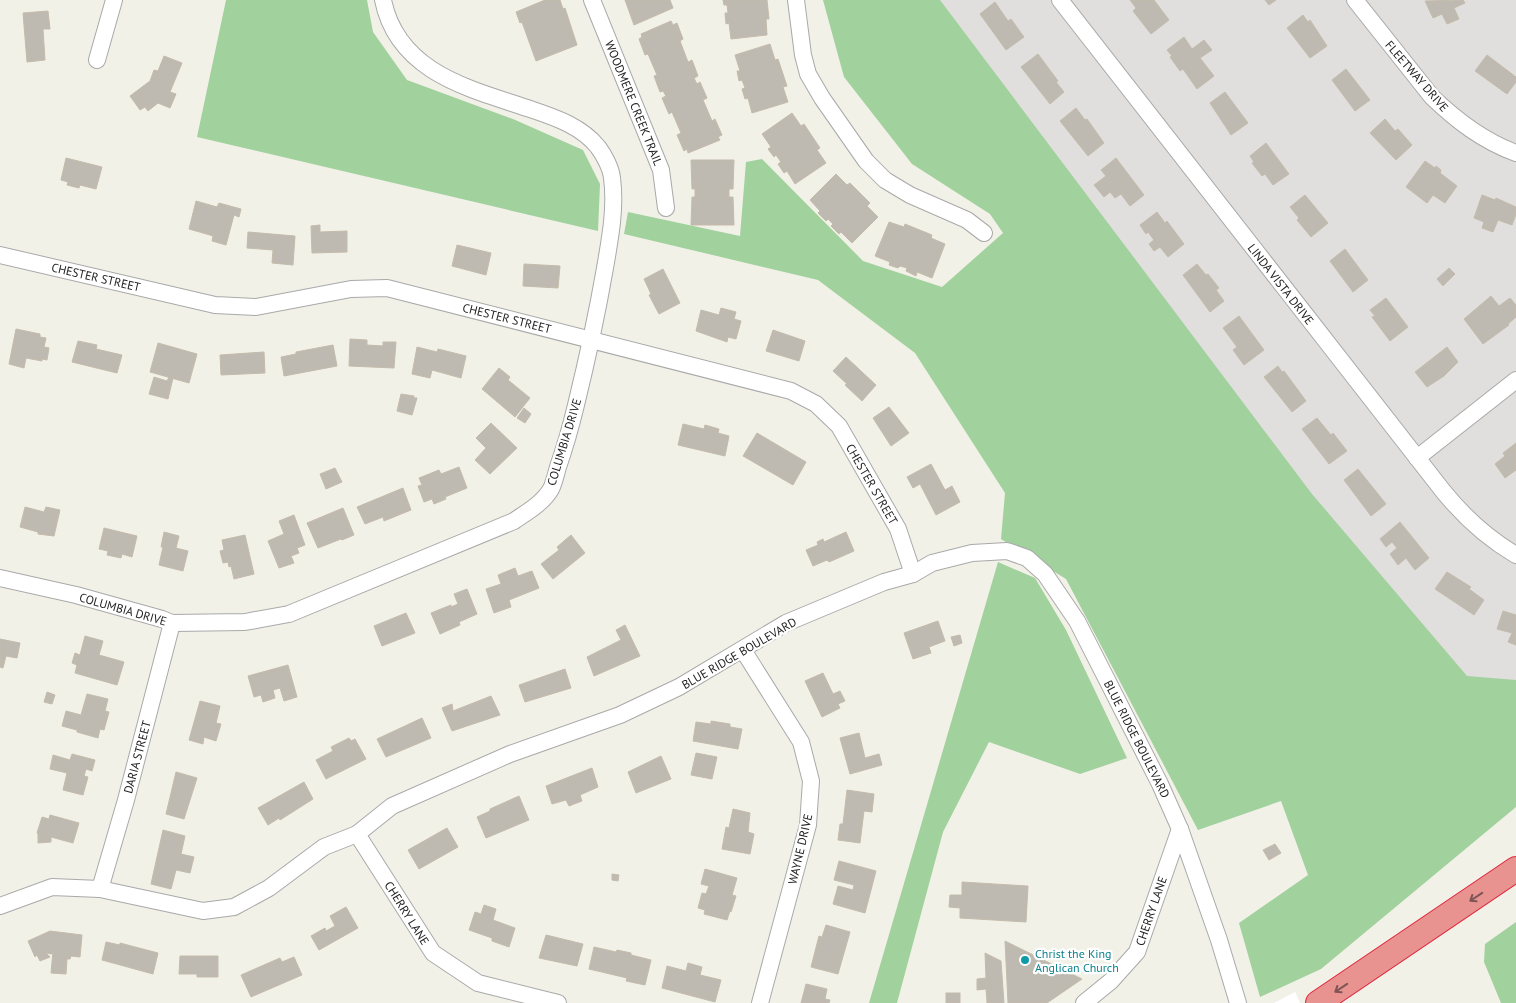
<svg xmlns="http://www.w3.org/2000/svg" width="1516" height="1003" font-family="'PT Sans',sans-serif">
	<style>
		.residential { fill: #e0dfde }
		.forest { fill: #a1d19d }
		.pier { fill: #fff }
		.building { fill: #bfbab1; stroke: #c4bbaa }
		.lines { fill: none; stroke-linecap: round; stroke-linejoin: round }
		.minor-casing { stroke: #a9a9a9; stroke-width: 18 }
		.highway-casing { stroke: #de273e; stroke-width: 26 }
		.minor { stroke: #fff; stroke-width: 16 }
		.highway { stroke: #e99390; stroke-width: 24 }
		.oneway { stroke: #7c5554 }
		.culture-dot { fill: #0f9aa8; stroke: #fff; stroke-width: 2 }
		.labels { text-anchor: middle; dominant-baseline: central; stroke-width: 4.5; stroke-linejoin: round; paint-order: stroke }
		.street-label { font-size: 12px; fill: #222; stroke: #fff }
		.culture-label { font-size: 12px; fill: #0d838f; stroke: #fff; text-anchor: start }
	</style>
	<rect width="100%" height="100%" fill="#f2f1e8"/>
	<polygon class="residential" points="907,0 1516,0 1516,693 1457,690"/>
	<g class="forest">
		<polygon points="226,0 367,0 373,32 407,80 513,119 583,150 600,184 598,231 197,137"/>
		<polygon points="823,0 940,0 1312,494 1467,676 1516,680 1516,807 1321,969 1260,997 1239,923 1308,875 1281,801 1198,830 1066,579 1001,539 1005,493 915,353 818,280 624,234 628,212 740,236 746,162 762,159 863,261 942,287 1003,233 990,214 912,164 844,77"/>
		<polygon points="998,562 1035,578 1066,630 1127,758 1080,774 989,742 943,832 897,1003 869,1003"/>
		<polygon points="1516,922 1516,1003 1501,1003 1484,962 1485,944"/>
	</g>
	<polygon class="pier" points="1295,992 1300,1003 1274,1003"/>
	<g class="building">
		<polygon points="545,0 560,0 563,9 565,8 577,45 536,61 522,22 520,23 516,12"/>
		<polygon points="625,0 670,0 673,8 634,25"/>
		<polygon points="723,0 767,0 769,19 766,19 767,35 731,39 729,23 726,24 725,13 728,13 727,5 724,5"/>
		<polygon points="1130,0 1154,0 1169,20 1151,34 1133,11 1136,8"/>
		<polygon points="1265,0 1276,0 1269,5"/>
		<polygon points="1463,0 1465,3 1454,8 1459,19 1447,24 1442,14 1433,18 1425,1"/>
		<polygon points="995,2 1008,21 1011,19 1024,37 1006,50 980,14"/>
		<polygon points="48,11 50,29 43,29 45,60 27,62 23,13"/>
		<polygon points="1303,15 1308,22 1310,20 1327,46 1310,58 1287,28"/>
		<polygon points="671,21 673,25 677,23 683,39 680,41 688,62 692,60 698,76 694,78 697,84 700,82 707,98 703,100 712,121 715,119 722,135 718,137 720,140 688,153 687,149 684,151 677,135 681,133 672,112 669,114 662,98 666,96 663,91 660,92 654,76 657,75 648,54 645,55 639,39 642,37 641,34"/>
		<polygon points="1184,37 1192,49 1204,40 1212,50 1200,58 1214,76 1197,89 1183,69 1180,71 1170,57 1172,56 1167,50"/>
		<polygon points="770,44 775,60 778,59 787,86 783,87 788,102 752,113 748,98 745,99 742,89 745,88 742,80 739,81 737,71 740,71 735,55"/>
		<polygon points="1038,54 1058,81 1056,82 1064,92 1050,104 1021,67"/>
		<polygon points="1487,55 1516,77 1516,82 1507,94 1475,71"/>
		<polygon points="164,56 182,63 170,92 176,94 170,108 158,103 148,111 145,107 140,110 130,96 150,81 154,70 158,71"/>
		<polygon points="1346,69 1370,100 1355,111 1332,80"/>
		<polygon points="1225,92 1248,123 1231,135 1210,103"/>
		<polygon points="1076,108 1085,120 1087,119 1104,143 1088,156 1060,121"/>
		<polygon points="792,113 801,126 804,124 820,148 817,150 826,163 795,184 787,171 784,173 778,164 781,162 776,155 774,157 768,149 771,147 762,134"/>
		<polygon points="1385,119 1395,131 1398,129 1412,145 1396,160 1370,133"/>
		<polygon points="1266,143 1289,174 1273,185 1265,174 1262,176 1252,163 1254,162 1250,156"/>
		<polygon points="66,158 102,167 96,189 80,185 79,188 67,185 68,182 61,180"/>
		<polygon points="1116,158 1144,195 1130,206 1121,194 1115,198 1110,192 1104,197 1094,185 1106,176 1101,170"/>
		<polygon points="691,160 734,160 733,189 729,189 729,197 733,197 734,225 691,225 692,197 695,197 695,189 692,189"/>
		<polygon points="1425,161 1435,168 1436,166 1441,170 1440,173 1457,186 1445,203 1433,195 1427,203 1406,187"/>
		<polygon points="836,174 847,185 850,183 870,203 867,206 878,217 852,243 841,232 839,234 831,226 833,224 828,219 826,221 818,213 820,211 810,200"/>
		<polygon points="1305,195 1328,223 1311,237 1297,220 1299,218 1290,207"/>
		<polygon points="1482,195 1495,200 1496,198 1516,207 1516,214 1512,225 1498,220 1493,232 1482,228 1484,222 1474,218"/>
		<polygon points="196,201 217,207 219,203 241,209 239,217 234,215 226,245 212,241 213,236 210,235 189,229"/>
		<polygon points="1157,212 1165,223 1167,221 1184,244 1168,257 1160,247 1154,251 1149,244 1154,240 1148,232 1146,234 1140,225"/>
		<polygon points="889,222 904,227 905,224 932,235 931,238 945,244 932,278 917,272 916,276 906,271 907,268 900,266 898,268 889,265 890,262 875,256"/>
		<polygon points="320,225 320,232 347,231 347,252 312,253 311,226"/>
		<polygon points="248,232 295,236 293,265 272,263 273,250 247,248"/>
		<polygon points="457,245 491,253 486,275 452,266"/>
		<polygon points="1345,249 1368,280 1353,292 1330,261"/>
		<polygon points="524,264 560,266 558,288 523,286"/>
		<polygon points="1197,264 1206,275 1208,274 1219,288 1216,290 1224,301 1210,312 1183,275"/>
		<polygon points="1449,268 1455,274 1443,286 1437,279"/>
		<polygon points="663,269 680,303 659,314 649,295 651,294 644,279"/>
		<polygon points="1491,296 1499,306 1510,298 1516,305 1516,317 1508,324 1509,325 1483,344 1464,319"/>
		<polygon points="1386,298 1408,327 1390,341 1372,317 1375,316 1370,310"/>
		<polygon points="721,308 736,312 734,319 741,321 736,339 728,337 727,342 696,331 701,310 719,315"/>
		<polygon points="1239,316 1264,350 1244,365 1233,350 1237,347 1223,328"/>
		<polygon points="16,329 40,334 40,337 46,338 44,347 49,348 47,360 42,359 42,361 26,358 24,368 9,364"/>
		<polygon points="773,330 805,341 799,361 766,351"/>
		<polygon points="350,339 367,340 367,345 383,346 383,342 396,342 394,368 349,366"/>
		<polygon points="78,341 97,345 96,349 122,355 117,373 72,362"/>
		<polygon points="158,343 197,354 189,383 150,372"/>
		<polygon points="333,345 337,366 284,376 281,357 296,354 296,352"/>
		<polygon points="417,347 437,352 438,349 466,356 461,378 432,370 430,378 412,374"/>
		<polygon points="1447,347 1458,362 1444,376 1427,387 1415,372"/>
		<polygon points="264,352 265,373 221,375 220,355"/>
		<polygon points="846,357 876,385 862,401 845,385 847,384 833,371"/>
		<polygon points="1278,366 1282,372 1284,371 1306,401 1292,412 1264,377"/>
		<polygon points="499,368 510,377 508,380 530,398 515,417 482,389"/>
		<polygon points="154,377 167,381 169,377 173,378 168,399 149,394"/>
		<polygon points="401,394 414,396 414,398 417,398 412,415 397,411"/>
		<polygon points="889,407 909,433 891,446 873,418"/>
		<polygon points="524,408 531,414 525,423 517,418"/>
		<polygon points="1317,418 1331,435 1333,433 1347,451 1329,464 1302,429"/>
		<polygon points="491,423 517,448 490,474 475,460 486,448 476,438"/>
		<polygon points="683,424 704,429 705,425 719,429 718,433 729,436 725,456 678,445"/>
		<polygon points="757,433 806,462 793,485 743,456"/>
		<polygon points="1516,443 1516,470 1505,478 1495,464 1505,456 1503,453"/>
		<polygon points="931,464 945,490 952,486 960,502 936,515 920,484 913,488 907,477"/>
		<polygon points="459,467 467,488 445,497 446,499 434,504 432,499 424,502 418,486 422,485 419,478 439,470 441,474"/>
		<polygon points="335,468 342,482 326,489 320,474"/>
		<polygon points="1358,469 1386,504 1371,516 1344,480"/>
		<polygon points="403,488 411,510 384,521 383,517 365,524 357,507"/>
		<polygon points="25,507 44,512 46,507 60,510 54,536 38,534 38,532 20,527"/>
		<polygon points="343,508 354,535 342,540 341,539 318,548 307,523"/>
		<polygon points="294,515 305,545 297,548 299,553 291,556 294,563 279,568 268,541 284,534 279,521"/>
		<polygon points="1400,522 1429,558 1415,570 1406,558 1398,565 1390,554 1397,548 1392,542 1386,547 1380,539"/>
		<polygon points="104,528 137,536 132,557 122,554 121,558 107,555 108,551 99,549"/>
		<polygon points="164,532 179,536 176,548 188,551 183,571 159,565 163,547 161,547"/>
		<polygon points="846,532 854,551 829,562 827,560 813,566 806,550 818,545 817,542 823,539 824,542"/>
		<polygon points="245,535 254,574 234,579 231,566 229,567 228,562 223,563 220,551 224,550 222,540"/>
		<polygon points="571,535 585,553 553,579 541,564 559,550 557,547"/>
		<polygon points="515,568 518,576 532,571 539,588 509,600 511,607 494,613 486,589 501,584 498,575"/>
		<polygon points="1447,572 1471,587 1469,589 1484,600 1474,615 1435,589"/>
		<polygon points="467,589 477,614 459,622 460,625 440,634 431,613 451,605 451,607 458,604 454,594"/>
		<polygon points="1503,611 1516,615 1516,645 1508,642 1512,633 1497,629"/>
		<polygon points="406,613 415,633 382,646 374,626"/>
		<polygon points="938,621 945,641 929,647 931,653 913,659 904,633"/>
		<polygon points="625,625 640,656 594,676 587,657 621,640 616,630"/>
		<polygon points="960,635 962,643 954,646 951,637"/>
		<polygon points="85,636 103,641 99,655 124,662 117,685 75,673 77,665 72,663 75,653 80,655"/>
		<polygon points="0,639 20,643 17,658 6,656 3,668 0,667"/>
		<polygon points="288,665 297,697 284,701 280,688 273,690 275,698 263,702 261,695 254,697 248,676"/>
		<polygon points="565,669 571,688 525,702 519,685"/>
		<polygon points="823,673 833,694 840,691 845,701 838,704 840,708 822,717 805,681"/>
		<polygon points="47,692 55,695 52,704 44,702"/>
		<polygon points="87,694 108,699 105,711 109,712 104,730 100,729 98,738 77,732 77,730 62,726 66,711 81,715"/>
		<polygon points="491,696 500,715 452,731 442,708 452,704 453,711"/>
		<polygon points="200,701 220,706 216,723 221,724 216,741 204,737 203,744 189,740"/>
		<polygon points="422,718 431,738 386,757 377,739"/>
		<polygon points="711,721 730,724 730,727 742,729 738,749 693,741 696,722 711,724"/>
		<polygon points="859,733 865,758 879,754 882,765 850,774 840,738"/>
		<polygon points="349,738 351,741 355,739 366,759 326,779 316,760 333,751 331,747"/>
		<polygon points="696,753 717,757 712,779 691,775"/>
		<polygon points="72,754 95,760 92,771 86,769 84,776 88,777 83,795 63,790 67,773 50,769 53,755 70,760"/>
		<polygon points="661,756 671,779 636,793 628,772"/>
		<polygon points="592,768 598,787 580,795 582,801 569,806 566,800 552,804 546,786"/>
		<polygon points="176,772 197,778 184,819 166,814"/>
		<polygon points="304,782 313,799 280,820 279,818 268,825 258,808"/>
		<polygon points="847,790 874,794 872,812 864,811 860,843 838,840 840,824 843,824"/>
		<polygon points="519,796 529,820 486,838 477,817 490,811 490,809"/>
		<polygon points="733,809 750,813 748,832 754,834 750,854 722,849 726,827 729,828"/>
		<polygon points="50,815 79,823 73,843 51,837 51,842 38,843 38,834 37,833 42,817 49,819"/>
		<polygon points="447,828 458,847 419,869 408,850"/>
		<polygon points="163,830 185,836 181,854 194,857 190,873 176,870 171,889 151,884"/>
		<polygon points="1275,844 1281,853 1269,860 1263,850"/>
		<polygon points="839,861 876,871 865,913 833,904 838,886 853,890 854,885 834,880"/>
		<polygon points="705,869 737,878 732,895 736,896 731,912 730,911 727,920 704,914 705,910 698,908 702,893 706,894 709,886 701,884"/>
		<polygon points="612,874 619,875 618,881 612,880"/>
		<polygon points="962,882 1028,886 1026,922 960,918 960,908 949,907 950,895 962,895"/>
		<polygon points="484,905 496,909 493,920 515,928 509,947 492,941 492,938 469,930 475,912 481,914"/>
		<polygon points="346,907 358,928 319,950 311,936 325,928 326,931 335,926 330,916"/>
		<polygon points="826,925 850,932 838,974 811,967 819,936 822,937"/>
		<polygon points="50,931 82,935 80,957 71,956 70,959 67,959 66,974 51,973 53,951 52,954 46,953 50,957 40,961 37,955 35,957 28,941"/>
		<polygon points="546,935 583,944 577,966 539,958"/>
		<polygon points="1005,941 1082,979 1047,1003 1008,1003"/>
		<polygon points="106,942 120,945 120,943 158,953 153,974 102,960"/>
		<polygon points="594,947 616,952 617,950 631,953 631,955 651,960 645,985 626,981 627,978 589,969"/>
		<polygon points="985,953 1001,961 1004,1003 987,1003 986,989 977,990 977,979 986,978"/>
		<polygon points="180,956 218,956 218,977 197,977 197,974 179,974"/>
		<polygon points="294,957 302,975 251,997 241,975 280,958 282,962"/>
		<polygon points="688,963 702,967 700,975 721,980 715,1002 662,988 667,966 686,971"/>
		<polygon points="806,984 827,989 825,999 830,1000 829,1003 801,1003"/>
		<rect x="946" y="993" width="14" height="10"/>
	</g>
	<g class="lines">
		<defs>
			<g id="minor">
				<polyline points="592,0 661,170 666,208"/>
				<polyline points="796,0 803,55 808,74 822,98 866,161 885,180 910,195 967,220 984,233"/>
				<path d="M 1060,0 L 1443,491 C 1464,517 1487,538 1516,555"/>
				<path d="M 1355,0 L 1432,97 C 1457,121 1483,141 1516,153"/>
				<polyline points="97,60 114,0"/>
				<polyline points="0,255 215,305 256,307 351,289 387,288 791,391 816,404 839,426 898,529 913,574"/>
				<polyline points="1417,458 1516,380"/>
				<path d="M 0,578 L 76,595 L 162,619 L 172,623 L 245,622 L 289,614 L 514,521 C 527,512 543,503 551,489 C 554,483 556,474 558,467 C 565,447 571,426 576,405 C 587,360 597,314 605,268 C 610,239 616,208 612,178 C 611,168 604,155 598,147 C 582,127 557,118 533,110 C 472,89 398,74 383,0"/>
				<polyline points="743,650 801,742 811,781 808,825 760,1003"/>
				<polyline points="357,834 433,953 478,983 558,1003"/>
				<polyline points="100,889 126,800 172,623"/>
				<polyline points="0,906 52,887 100,889 203,911 234,907 269,888 324,847 357,834 392,806 510,754 620,715 679,687 786,623 884,582 913,574 932,563 972,553 1007,551 1027,558 1045,574 1077,621 1160,784 1180,829 1219,940 1238,1003"/>
				<polyline points="1084,1003 1111,981 1137,952 1180,829"/>
			</g>
			<polyline id="highway" points="1318,1003 1516,869"/>
		</defs>
		<use href="#minor" class="minor-casing"/>
		<use href="#highway" class="highway-casing"/>
		<use href="#minor" class="minor"/>
		<use href="#highway" class="highway"/>
	</g>
	<defs><path id="oneway-shaft" d="M-6 0H5M1.5-3L5.5 0L1.5 3" fill="none" stroke-width="1.6" stroke-linecap="round" stroke-linejoin="round" transform="scale(1.25)"/></defs>
	<g class="oneway">
		<use href="#oneway-shaft" transform="translate(1476 897) rotate(146)"/>
		<use href="#oneway-shaft" transform="translate(1341 988) rotate(146)"/>
	</g>
	<circle class="culture-dot" cx="1025" cy="960" r="5"/>
	<g class="labels">
		<g class="street-label">
			<text transform="translate(1417 76) rotate(49)">FLEETWAY DRIVE</text>
			<text transform="translate(634 103) rotate(68)">WOODMERE CREEK TRAIL</text>
			<text transform="translate(96 277) rotate(13)">CHESTER STREET</text>
			<text transform="translate(1281 284) rotate(52)">LINDA VISTA DRIVE</text>
			<text transform="translate(507 318) rotate(14)">CHESTER STREET</text>
			<text transform="translate(564 442) rotate(-73)">COLUMBIA DRIVE</text>
			<text transform="translate(872 484) rotate(60)">CHESTER STREET</text>
			<text transform="translate(123 609) rotate(16)">COLUMBIA DRIVE</text>
			<text transform="translate(739 653) rotate(-30)">BLUE RIDGE BOULEVARD</text>
			<text transform="translate(1137 739) rotate(63)">BLUE RIDGE BOULEVARD</text>
			<text transform="translate(137 757) rotate(-75)">DARIA STREET</text>
			<text transform="translate(800 849) rotate(-77)">WAYNE DRIVE</text>
			<text transform="translate(1151 911) rotate(-71)">CHERRY LANE</text>
			<text transform="translate(407 913) rotate(58)">CHERRY LANE</text>
		</g>
		<g class="culture-label">
			<text x="1035" y="953">Christ the King<tspan x="1035" dy="14">Anglican Church</tspan></text>
		</g>
	</g>
</svg>
